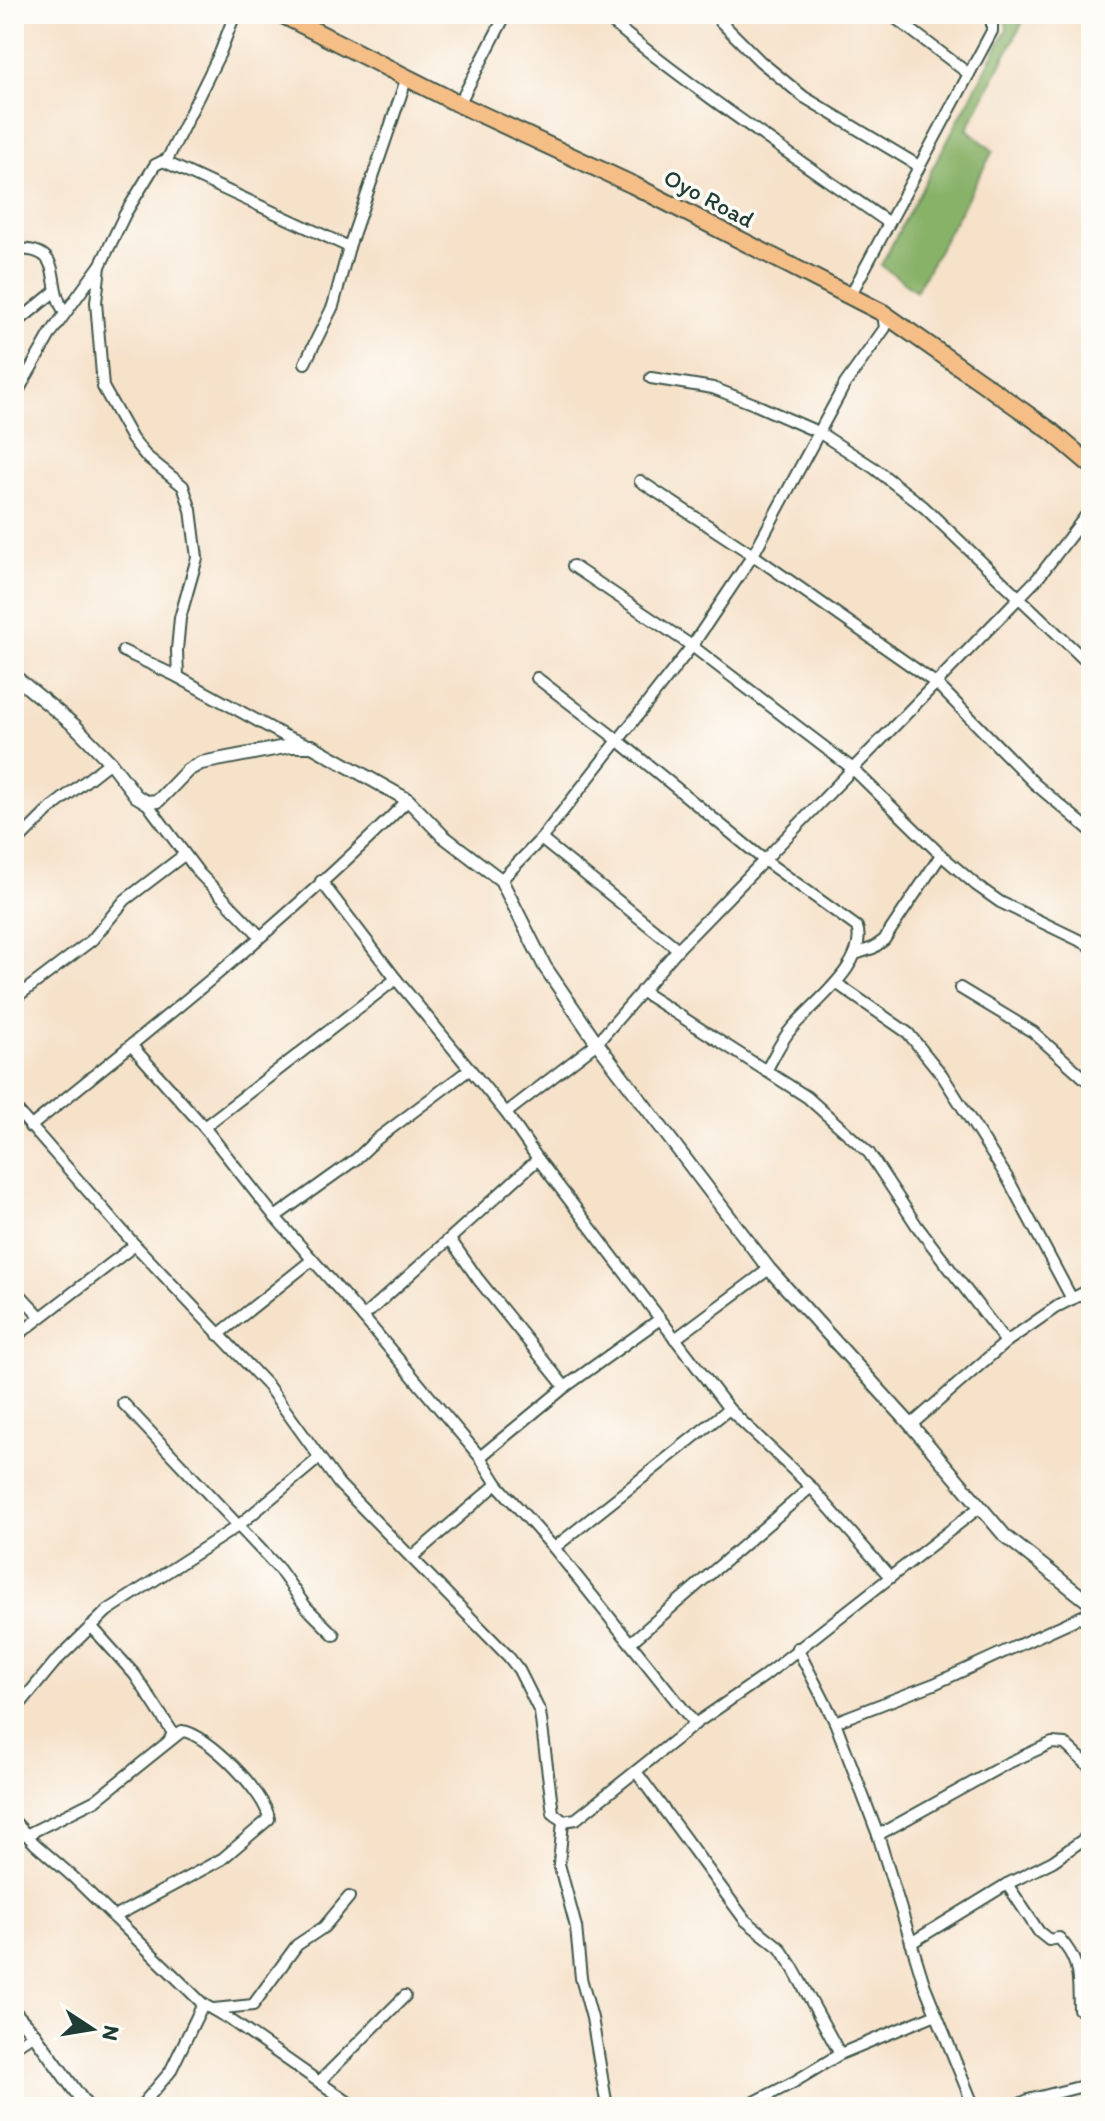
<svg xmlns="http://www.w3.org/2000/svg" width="1105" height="2121" font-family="Itim,sans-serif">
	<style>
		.forest { fill: #89b269; stroke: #54784e; stroke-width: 2 }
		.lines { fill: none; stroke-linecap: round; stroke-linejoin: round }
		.minor-casing { stroke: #3f564a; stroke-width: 14 }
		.tertiary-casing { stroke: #3f564a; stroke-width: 16 }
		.trunk-casing { stroke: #3f564a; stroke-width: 20 }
		.minor { stroke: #fff; stroke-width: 10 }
		.tertiary { stroke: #fff; stroke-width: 12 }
		.trunk { stroke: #f6be87; stroke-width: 16 }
		.labels { text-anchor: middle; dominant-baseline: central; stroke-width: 7; stroke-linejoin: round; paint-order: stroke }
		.street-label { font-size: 24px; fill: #1f3d34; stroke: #fdfcf7 }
	</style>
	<rect width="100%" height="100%" fill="#fdfcf7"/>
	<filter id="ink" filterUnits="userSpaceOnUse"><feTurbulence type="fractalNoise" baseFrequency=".0125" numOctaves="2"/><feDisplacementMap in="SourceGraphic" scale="16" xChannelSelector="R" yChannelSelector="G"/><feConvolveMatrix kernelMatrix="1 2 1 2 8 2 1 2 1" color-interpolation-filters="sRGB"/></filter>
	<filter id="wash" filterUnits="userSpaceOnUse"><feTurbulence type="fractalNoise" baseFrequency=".006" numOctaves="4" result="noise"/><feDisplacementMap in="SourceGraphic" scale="32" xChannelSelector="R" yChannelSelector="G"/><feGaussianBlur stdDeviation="1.8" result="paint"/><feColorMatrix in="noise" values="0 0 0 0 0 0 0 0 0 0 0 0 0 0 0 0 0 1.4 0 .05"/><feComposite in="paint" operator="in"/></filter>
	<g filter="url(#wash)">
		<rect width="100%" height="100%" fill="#f6e1c9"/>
		<polygon class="forest" points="1005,14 1027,14 967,129 993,151 916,291 881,265 1007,29"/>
	</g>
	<g filter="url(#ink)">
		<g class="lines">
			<defs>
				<g id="minor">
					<path d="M 602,14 C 693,90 792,155 889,223"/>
					<polyline points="890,14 969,74"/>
					<polyline points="720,21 760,61 804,97 919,166"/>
					<polyline points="459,104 506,14"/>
					<polyline points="166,162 220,53 235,14"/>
					<path d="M 14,249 C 68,248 44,281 65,313"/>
					<polyline points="100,266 96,302 103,387 132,439 146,456 183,486 191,510 197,558 180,618 177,650 178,677"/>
					<polyline points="850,296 992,31 992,14"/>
					<polyline points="14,325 54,292"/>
					<polyline points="305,363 333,306 349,247 407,77"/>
					<polyline points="651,378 713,388 754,404 820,433 874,468 924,507 1091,666"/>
					<polyline points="14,398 51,333 101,264 125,214 155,165 163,161 349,247"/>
					<polyline points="640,481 753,555 937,684 1035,784 1091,831"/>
					<polyline points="573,566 692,646 853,769 941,855 976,885 1000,902 1091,946"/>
					<polyline points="123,651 178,677 285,736 306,744"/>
					<path d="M 537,678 L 619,741 L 764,860 L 857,927 C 869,963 812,1004 792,1028 C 781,1040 774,1057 766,1071"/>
					<polyline points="146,802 199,873 260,936"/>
					<polyline points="541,839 678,949"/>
					<polyline points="14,845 51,808 110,762"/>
					<polyline points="501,880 541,839 692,646 753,555 845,384 885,328 883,313"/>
					<polyline points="321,881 396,979 506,1113 538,1159 729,1409 811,1487 890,1577"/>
					<polyline points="855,954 873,948 884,940 941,855"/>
					<polyline points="836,983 908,1033 942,1075 1008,1179 1072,1299"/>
					<polyline points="960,988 1033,1032 1091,1084"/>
					<polyline points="641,991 807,1097 869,1153 917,1226 1006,1342"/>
					<polyline points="14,999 92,940 125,900 184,855"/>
					<polyline points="131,1045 204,1127 275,1217 363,1317 480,1457 497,1484 554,1548 695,1724"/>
					<polyline points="14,1107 135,1245 268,1386 339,1484 508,1656 519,1670 540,1712 553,1813 563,1821 576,1819 695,1724 763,1677 980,1507"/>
					<polyline points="506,1113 597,1043 678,949 1038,578 1091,509"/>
					<path d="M 30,1127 C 159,1023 291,918 408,800"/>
					<polyline points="204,1127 396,979"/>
					<polyline points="275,1217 356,1159 377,1139 470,1069"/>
					<polyline points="450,1239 478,1279 565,1387"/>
					<polyline points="14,1288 40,1316"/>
					<polyline points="363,1317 538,1159"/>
					<polyline points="218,1335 312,1260"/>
					<polyline points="14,1338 135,1245"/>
					<polyline points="675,1339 769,1269"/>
					<polyline points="123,1403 279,1569 306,1607 334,1635"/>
					<polyline points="911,1425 1006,1342 1058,1306 1091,1289"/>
					<polyline points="480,1457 565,1387 660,1319"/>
					<polyline points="554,1548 729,1409"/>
					<polyline points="412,1557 497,1484"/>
					<polyline points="91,1626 135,1675 173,1733 169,1741"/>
					<polyline points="630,1643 811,1487"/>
					<polyline points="797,1648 835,1722 878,1835 924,1984 974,2107"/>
					<polyline points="14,1706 21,1703 55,1662 107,1611 238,1526 318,1459"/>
					<polyline points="835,1722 934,1684 1091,1612"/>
					<polyline points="637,1773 745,1920 780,1948 793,1968 840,2054"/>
					<polyline points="14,1821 35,1844 72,1876 203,2004 229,2019 355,2107"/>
					<polyline points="563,1821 559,1864 576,1927 581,1978 592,2018 607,2107"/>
					<path d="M 26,1835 L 96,1800 L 182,1731 C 207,1733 267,1795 269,1819 L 222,1859 L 114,1917"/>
					<polyline points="878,1835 1006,1764 1052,1743 1065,1744 1091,1768"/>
					<path d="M 1007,1884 L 1039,1932 L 1049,1940 L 1059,1938 C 1081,1962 1078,1977 1079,2009"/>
					<polyline points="911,1943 1007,1884 1053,1861 1091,1834"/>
					<polyline points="214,2009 253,2005 297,1945 324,1927 349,1897"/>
					<polyline points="14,2047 34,2034"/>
					<polyline points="320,2081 405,1996"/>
					<polyline points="140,2107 170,2072 203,2004"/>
					<polyline points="745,2107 794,2082 840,2054 936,2014"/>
					<polyline points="1013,2107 1028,2100 1091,2084"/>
				</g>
				<g id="tertiary">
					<polyline points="14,676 75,726 110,762 136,796 146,802 158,801 188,770 201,763 290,746 312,746 408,800 443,836 501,880 545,967 597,1043 769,1269 911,1425 1005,1536 1091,1604"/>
					<polyline points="14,2012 34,2034 87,2107"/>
				</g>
				<polyline id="trunk" points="281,14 459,104 633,185 883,313 1051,431 1091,465"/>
			</defs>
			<use href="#minor" class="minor-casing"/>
			<use href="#tertiary" class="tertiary-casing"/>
			<use href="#trunk" class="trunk-casing"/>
			<use href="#minor" class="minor"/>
			<use href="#tertiary" class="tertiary"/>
			<use href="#trunk" class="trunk"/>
		</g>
	</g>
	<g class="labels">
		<g class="street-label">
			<text transform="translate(709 198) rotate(28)">Oyo Road</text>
		</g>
	</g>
	<rect width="1105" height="2121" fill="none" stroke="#fdfcf7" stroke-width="48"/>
	<g transform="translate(92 2029) rotate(102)" stroke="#fdfcf7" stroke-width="6" paint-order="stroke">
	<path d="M0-6L14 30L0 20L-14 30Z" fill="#1f3d34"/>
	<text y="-12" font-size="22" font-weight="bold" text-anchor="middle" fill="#1f3d34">N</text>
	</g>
</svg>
